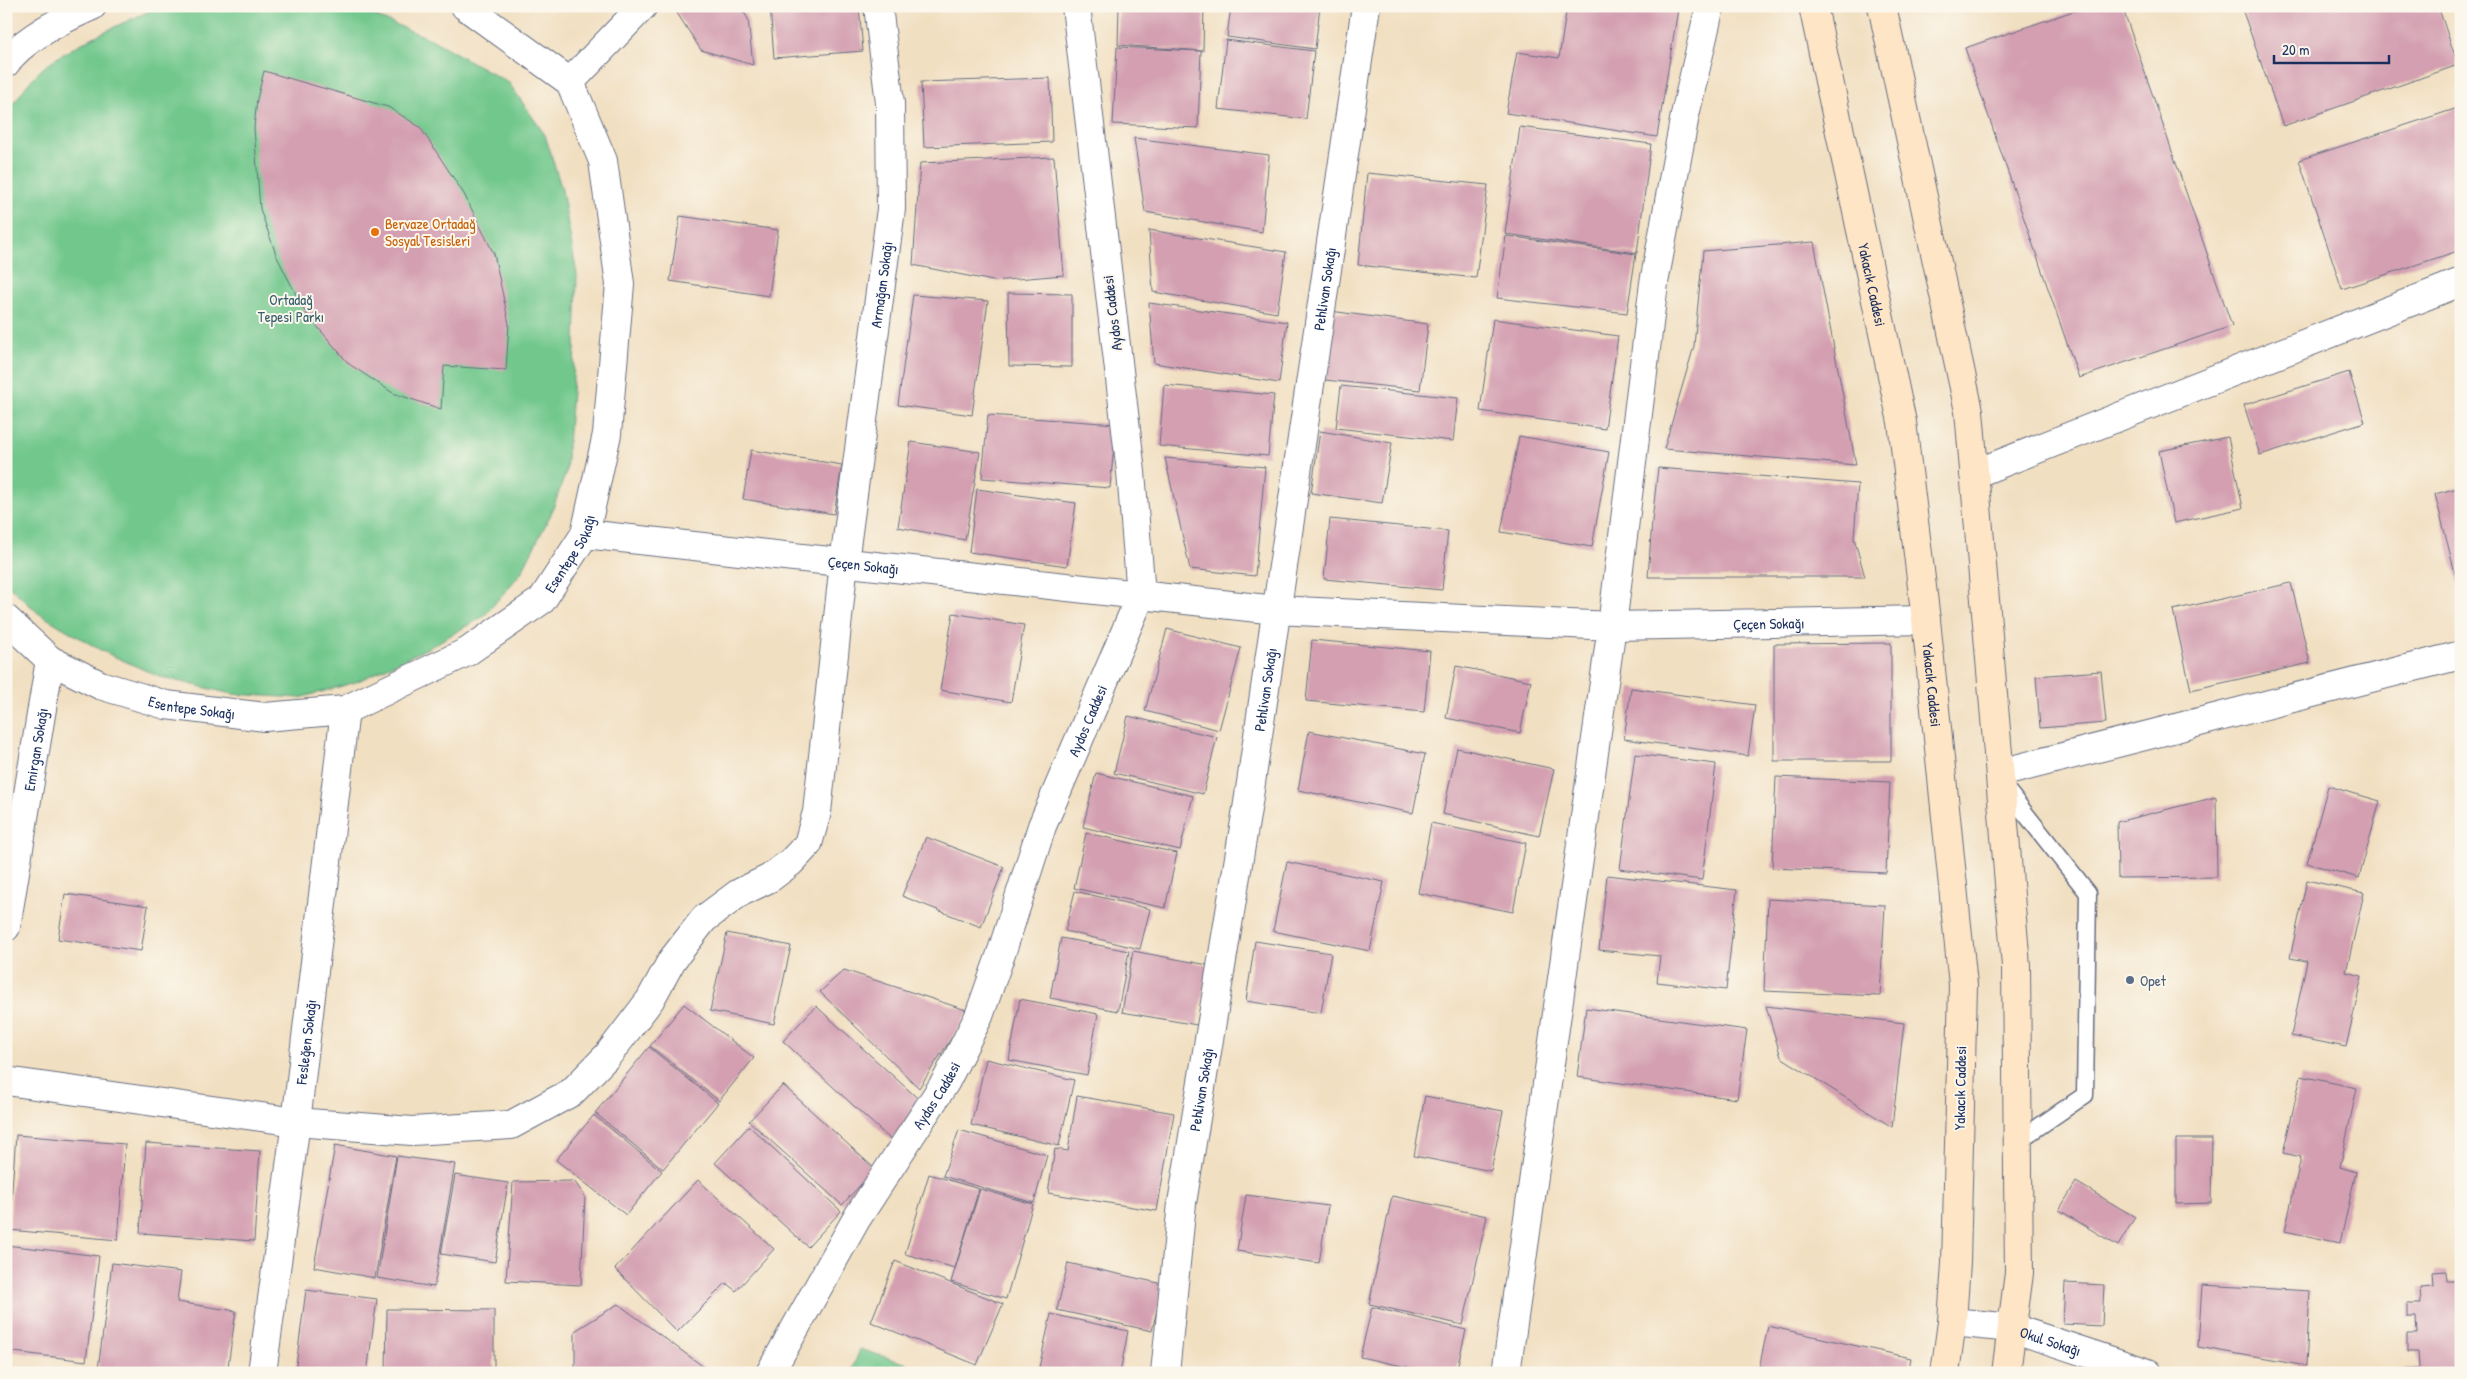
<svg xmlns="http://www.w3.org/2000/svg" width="2467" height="1379" font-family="'Patrick Hand',sans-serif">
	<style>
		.green { fill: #71c78c; stroke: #467b75 }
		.building { fill: #d39fb1 }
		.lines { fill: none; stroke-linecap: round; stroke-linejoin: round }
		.lane-casing { stroke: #666d81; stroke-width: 19 }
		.street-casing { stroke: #666d81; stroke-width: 30 }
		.secondary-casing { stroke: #666d81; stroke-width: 30 }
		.lane { stroke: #fff; stroke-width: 16 }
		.street { stroke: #fff; stroke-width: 28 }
		.secondary { stroke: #fde5c5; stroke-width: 28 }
		.food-dot { fill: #e8710a; stroke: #fbf7ec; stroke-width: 2 }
		.service-dot { fill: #5c6f8a; stroke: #fbf7ec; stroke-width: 2 }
		.labels { text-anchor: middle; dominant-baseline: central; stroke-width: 4; stroke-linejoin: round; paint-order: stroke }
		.food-label { font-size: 15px; fill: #c56008; stroke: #fbf7ec; text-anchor: start }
		.street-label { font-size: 15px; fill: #1b2f5e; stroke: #fbf7ec }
		.park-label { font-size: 15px; fill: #355d6c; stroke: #fbf7ec }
		.service-label { font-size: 15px; fill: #4e5e75; stroke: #fbf7ec; text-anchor: start }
	</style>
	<rect width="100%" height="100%" fill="#fbf7ec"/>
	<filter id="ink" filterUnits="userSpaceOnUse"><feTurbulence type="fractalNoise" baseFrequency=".02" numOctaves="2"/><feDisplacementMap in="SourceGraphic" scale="10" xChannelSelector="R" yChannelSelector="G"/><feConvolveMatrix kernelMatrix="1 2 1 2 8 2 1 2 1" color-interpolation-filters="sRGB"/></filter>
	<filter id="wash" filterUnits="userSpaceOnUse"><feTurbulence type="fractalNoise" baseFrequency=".0096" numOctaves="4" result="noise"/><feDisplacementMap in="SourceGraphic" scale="20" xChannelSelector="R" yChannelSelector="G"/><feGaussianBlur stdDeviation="1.12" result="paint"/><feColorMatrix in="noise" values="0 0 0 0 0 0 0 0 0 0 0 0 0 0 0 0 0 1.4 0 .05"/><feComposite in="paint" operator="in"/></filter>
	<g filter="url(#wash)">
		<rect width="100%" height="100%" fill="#f1dfc1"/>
		<g class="green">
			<path d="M 161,6 L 350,6 L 431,39 L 509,83 L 545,135 L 562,190 L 577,275 L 575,350 L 566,472 L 551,514 L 521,573 L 484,616 L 430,647 L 356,682 L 300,698 L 232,694 L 160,677 L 102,651 L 38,613 L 6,583 L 6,115 C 17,98 32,76 48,64 C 80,41 125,22 161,6 Z"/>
			<polygon points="860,1349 936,1373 851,1373"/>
		</g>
		<g id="blocks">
			<g class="building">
				<polygon points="687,6 740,6 748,19 753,65 701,50 677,13"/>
				<polygon points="770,6 859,6 863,51 774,58"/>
				<polygon points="1119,6 1204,6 1203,51 1118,45"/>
				<polygon points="1231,6 1320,6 1315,49 1227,37"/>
				<polygon points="1567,6 1664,6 1678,9 1657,137 1506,113 1517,52 1559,58"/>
				<polygon points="2088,6 2122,6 2232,326 2079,378 1965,48"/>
				<polygon points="2241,6 2438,6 2458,65 2283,126"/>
				<polygon points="1226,40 1314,51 1306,119 1218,109"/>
				<polygon points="1117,47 1201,51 1198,128 1113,124"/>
				<polygon points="264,71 388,107 420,127 464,194 494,254 509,324 506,370 444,366 441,409 393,393 349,364 305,312 277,257 260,209 254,128 257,99"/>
				<polygon points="1050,78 1052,142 924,147 921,82"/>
				<polygon points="2461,107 2461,250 2342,289 2299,160"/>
				<polygon points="1520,127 1651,144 1637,253 1505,234"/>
				<polygon points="1134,138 1269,155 1262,232 1145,212"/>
				<polygon points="1054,157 1064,275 993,281 913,265 920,163"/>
				<polygon points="1367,173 1488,185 1476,278 1358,265"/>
				<polygon points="680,216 778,230 769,296 670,281"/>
				<polygon points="1149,230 1286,252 1277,313 1153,292"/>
				<polygon points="1506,236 1636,254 1627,313 1497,298"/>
				<polygon points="1814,242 1856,465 1664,449 1694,346 1703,251"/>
				<polygon points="1008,293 1072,294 1072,367 1009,366"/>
				<polygon points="913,295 988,301 972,415 898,405"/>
				<polygon points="1149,303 1287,322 1279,383 1154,363"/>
				<polygon points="1330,311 1428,324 1420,390 1325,380"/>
				<polygon points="1493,319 1618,336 1605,429 1480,411"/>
				<polygon points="2349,372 2365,422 2260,455 2244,405"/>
				<polygon points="1164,385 1274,395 1268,456 1159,446"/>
				<polygon points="1341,386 1458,398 1453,441 1336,428"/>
				<polygon points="988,415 1116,424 1110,488 982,478"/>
				<polygon points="1320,431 1392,443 1382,503 1311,493"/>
				<polygon points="1519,436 1609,452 1592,547 1501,532"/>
				<polygon points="2228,437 2243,508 2174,523 2159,451"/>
				<polygon points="911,442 980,452 965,540 898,527"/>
				<polygon points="751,450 842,465 834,514 743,499"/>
				<polygon points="1165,458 1265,467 1255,576 1190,569"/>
				<polygon points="1658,468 1858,484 1854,538 1865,577 1648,577 1652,521"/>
				<polygon points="2461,487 2461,593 2460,593 2435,494"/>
				<polygon points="977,489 1076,503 1067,566 969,552"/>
				<polygon points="1330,519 1448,531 1442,590 1324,579"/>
				<polygon points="2291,583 2310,663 2191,690 2173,610"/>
				<polygon points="953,613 1024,625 1011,702 940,690"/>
				<polygon points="1167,629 1241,648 1219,730 1145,711"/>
				<polygon points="1312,640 1430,651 1424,712 1306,701"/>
				<polygon points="1891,643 1891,761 1774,761 1774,644"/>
				<polygon points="1456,666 1531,681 1520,733 1446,718"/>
				<polygon points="2101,671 2106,723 2040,728 2036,676"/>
				<polygon points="1631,688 1755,705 1748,756 1624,739"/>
				<polygon points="1128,716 1217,737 1203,794 1114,773"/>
				<polygon points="1309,731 1425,754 1413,813 1298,790"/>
				<polygon points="1457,748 1554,769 1539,836 1443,814"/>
				<polygon points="1635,754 1716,764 1702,880 1620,869"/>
				<polygon points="1096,773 1193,796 1180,850 1083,827"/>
				<polygon points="1776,777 1890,782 1886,873 1772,868"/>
				<polygon points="2328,786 2380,801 2359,878 2307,863"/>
				<polygon points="2216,797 2217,877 2118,878 2117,822"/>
				<polygon points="1431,823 1526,843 1513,912 1418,893"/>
				<polygon points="1086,833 1177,853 1165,908 1074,888"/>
				<polygon points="926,837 1004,867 981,927 902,896"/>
				<polygon points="1287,862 1384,882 1370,951 1273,931"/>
				<polygon points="1607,875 1737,890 1726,990 1657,982 1660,956 1599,950"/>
				<polygon points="2307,880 2364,893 2346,972 2362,976 2346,1047 2291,1036 2307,961 2290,958"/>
				<polygon points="1075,891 1150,909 1140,949 1065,931"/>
				<polygon points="65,894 148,906 141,951 58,939"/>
				<polygon points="1768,899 1885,905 1880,996 1764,991"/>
				<polygon points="727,933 791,946 774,1024 710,1011"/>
				<polygon points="1061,938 1129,951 1118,1011 1050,998"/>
				<polygon points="1255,941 1331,953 1321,1013 1246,1001"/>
				<polygon points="1133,951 1208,965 1197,1025 1122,1012"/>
				<polygon points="844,970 969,1011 919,1088 820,992"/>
				<polygon points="1020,999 1098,1014 1087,1075 1009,1060"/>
				<polygon points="684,1004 754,1058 719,1101 650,1046"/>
				<polygon points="816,1006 924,1104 891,1140 783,1041"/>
				<polygon points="1766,1006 1904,1023 1892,1127 1781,1057"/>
				<polygon points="1586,1008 1747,1030 1737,1099 1577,1077"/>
				<polygon points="649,1047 718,1103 663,1169 595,1113"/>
				<polygon points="986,1059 1074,1080 1059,1146 971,1125"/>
				<polygon points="2301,1076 2357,1088 2340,1167 2356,1172 2340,1243 2285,1231 2301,1157 2283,1153"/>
				<polygon points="783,1085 875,1169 842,1205 749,1121"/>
				<polygon points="1077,1096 1174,1113 1157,1211 1048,1193 1055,1149 1068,1151"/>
				<polygon points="1425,1096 1503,1111 1491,1171 1414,1156"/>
				<polygon points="594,1115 662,1171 626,1215 556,1160"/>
				<polygon points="749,1126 841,1211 808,1247 715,1163"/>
				<polygon points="959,1130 1047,1155 1034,1203 943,1176"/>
				<polygon points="16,1135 125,1144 118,1240 9,1230"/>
				<polygon points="2176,1139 2212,1139 2211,1203 2176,1204"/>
				<polygon points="146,1143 260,1151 254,1241 140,1233"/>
				<polygon points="335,1145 396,1156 375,1278 314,1267"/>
				<polygon points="397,1156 455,1164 434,1287 377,1278"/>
				<polygon points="929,1174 979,1189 955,1268 905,1254"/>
				<polygon points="455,1175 508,1183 495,1262 441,1254"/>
				<polygon points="698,1180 774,1249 736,1291 726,1283 677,1332 615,1269"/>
				<polygon points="574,1181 585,1196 581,1285 506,1281 513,1182"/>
				<polygon points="2076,1182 2135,1217 2118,1246 2059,1210"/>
				<polygon points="980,1189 1033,1204 1006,1299 951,1282"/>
				<polygon points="1246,1195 1328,1206 1319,1263 1237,1251"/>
				<polygon points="1392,1196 1487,1216 1463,1325 1369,1304"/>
				<polygon points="6,1245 99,1256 86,1361 6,1351"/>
				<polygon points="895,1261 1003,1304 977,1365 871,1322"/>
				<polygon points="112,1263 181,1272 177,1302 236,1311 227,1373 129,1373 98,1369"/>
				<polygon points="1068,1263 1163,1284 1152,1331 1057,1310"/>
				<polygon points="2446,1271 2447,1281 2461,1281 2461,1373 2404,1373 2404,1369 2419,1368 2418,1352 2407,1352 2407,1334 2417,1334 2416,1317 2407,1317 2407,1304 2421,1304 2420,1287 2434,1286 2433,1272"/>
				<polygon points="2065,1283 2104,1285 2102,1326 2063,1324"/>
				<polygon points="2202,1285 2310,1291 2306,1366 2198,1347"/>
				<polygon points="306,1290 377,1299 367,1373 295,1373"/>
				<polygon points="618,1304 712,1373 575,1373 575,1331"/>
				<polygon points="1372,1307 1466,1330 1456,1373 1435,1373 1360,1357"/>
				<polygon points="387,1309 494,1310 494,1373 386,1373"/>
				<polygon points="1051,1314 1128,1331 1120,1373 1038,1372"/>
				<polygon points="1768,1326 1911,1358 1908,1373 1758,1373"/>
			</g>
		</g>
	</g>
	<g filter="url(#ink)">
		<use href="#blocks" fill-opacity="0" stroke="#666d81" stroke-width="1"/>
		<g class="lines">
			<defs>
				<polyline id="lane" points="2002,784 2088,893 2085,1095 2018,1141"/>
				<g id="street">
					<path id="s1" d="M 1710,6 L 1685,115 L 1654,283 L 1612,626 L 1926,620"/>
					<path d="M 6,63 C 22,39 65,18 92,6"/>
					<polyline points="570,82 643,6"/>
					<polyline points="1974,474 2461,282"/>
					<path id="s2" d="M 585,534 L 1276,610 L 1612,626 L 1506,1373"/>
					<path id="s3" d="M 6,619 L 50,660 L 100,685 L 166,705 L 265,717 L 345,710 L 467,652 L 542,600 L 585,534 L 607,434 L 620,284 L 603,161 L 570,82 L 465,6"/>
					<polyline points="2000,773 2461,655"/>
					<path id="s4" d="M 6,927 L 50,660"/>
					<path id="s5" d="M 6,1081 L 296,1122 L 412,1131 L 511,1125 L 572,1092 L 608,1055 L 650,1000 L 672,960 L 704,919 L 739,893 L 770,878 L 791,862 L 808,844 L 817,812 L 844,562 L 891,209 L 890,103 L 878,6"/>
					<path id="s6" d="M 1952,1322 L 2012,1328 L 2148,1373"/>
					<path id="s7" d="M 262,1373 L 296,1122 L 345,710"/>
					<path id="s8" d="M 770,1373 L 857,1218 L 946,1081 L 979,1016 L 1002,951 L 1042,826 L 1141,595 L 1131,472 L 1076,6"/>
					<path id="s9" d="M 1165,1373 L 1182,1203 L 1248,803 L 1366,6"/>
				</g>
				<g id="secondary">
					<path id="s10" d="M 1813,6 L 1902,422 L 1926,620 L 1963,985 L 1956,1263 L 1952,1322 L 1945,1373"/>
					<polyline points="1882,6 1969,411 2016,966 2019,1273 2006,1373"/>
				</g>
			</defs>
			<use href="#lane" class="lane-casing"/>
			<use href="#street" class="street-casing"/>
			<use href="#secondary" class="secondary-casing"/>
			<use href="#lane" class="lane"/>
			<use href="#street" class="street"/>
			<use href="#secondary" class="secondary"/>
		</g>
	</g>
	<circle class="food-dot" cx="375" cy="232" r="5"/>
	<circle class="service-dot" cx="2130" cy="980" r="5"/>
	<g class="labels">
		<g class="food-label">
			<text x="385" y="223">Bervaze Ortadağ<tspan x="385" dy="17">Sosyal Tesisleri</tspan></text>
		</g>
		<g class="street-label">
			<text stroke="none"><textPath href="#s5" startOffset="1490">Armağan Sokağı</textPath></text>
			<text stroke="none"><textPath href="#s10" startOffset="285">Yakacık Caddesi</textPath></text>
			<text stroke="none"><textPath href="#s9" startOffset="1096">Pehlivan Sokağı</textPath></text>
			<text transform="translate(1112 313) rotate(-97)">Aydos Caddesi</text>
			<text stroke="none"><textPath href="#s3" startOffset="646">Esentepe Sokağı</textPath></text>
			<text stroke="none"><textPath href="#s2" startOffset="280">Çeçen Sokağı</textPath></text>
			<text stroke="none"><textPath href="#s1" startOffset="785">Çeçen Sokağı</textPath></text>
			<text stroke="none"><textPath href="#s10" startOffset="690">Yakacık Caddesi</textPath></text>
			<text stroke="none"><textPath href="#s9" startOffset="691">Pehlivan Sokağı</textPath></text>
			<text stroke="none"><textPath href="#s3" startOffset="211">Esentepe Sokağı</textPath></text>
			<text stroke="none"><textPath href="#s8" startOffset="729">Aydos Caddesi</textPath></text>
			<text stroke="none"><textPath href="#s4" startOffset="180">Emirgan Sokağı</textPath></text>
			<text stroke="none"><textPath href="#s7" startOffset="334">Fesleğen Sokağı</textPath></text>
			<text transform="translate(1960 1088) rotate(-89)">Yakacık Caddesi</text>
			<text stroke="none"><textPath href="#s9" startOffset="286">Pehlivan Sokağı</textPath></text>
			<text stroke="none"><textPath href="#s8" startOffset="324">Aydos Caddesi</textPath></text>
			<text stroke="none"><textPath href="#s6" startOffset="101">Okul Sokağı</textPath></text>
		</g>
		<g class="park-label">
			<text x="291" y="299">Ortadağ<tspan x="291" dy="17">Tepesi Parkı</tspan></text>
		</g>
		<g class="service-label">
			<text x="2140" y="980">Opet</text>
		</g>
	</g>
	<rect width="2467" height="1379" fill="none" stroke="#fbf7ec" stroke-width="25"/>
	<path d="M2274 55v8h115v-8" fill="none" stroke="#1b2f5e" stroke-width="2.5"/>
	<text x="2282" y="55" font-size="15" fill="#1b2f5e" stroke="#fbf7ec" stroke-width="4" paint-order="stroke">20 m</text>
</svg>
